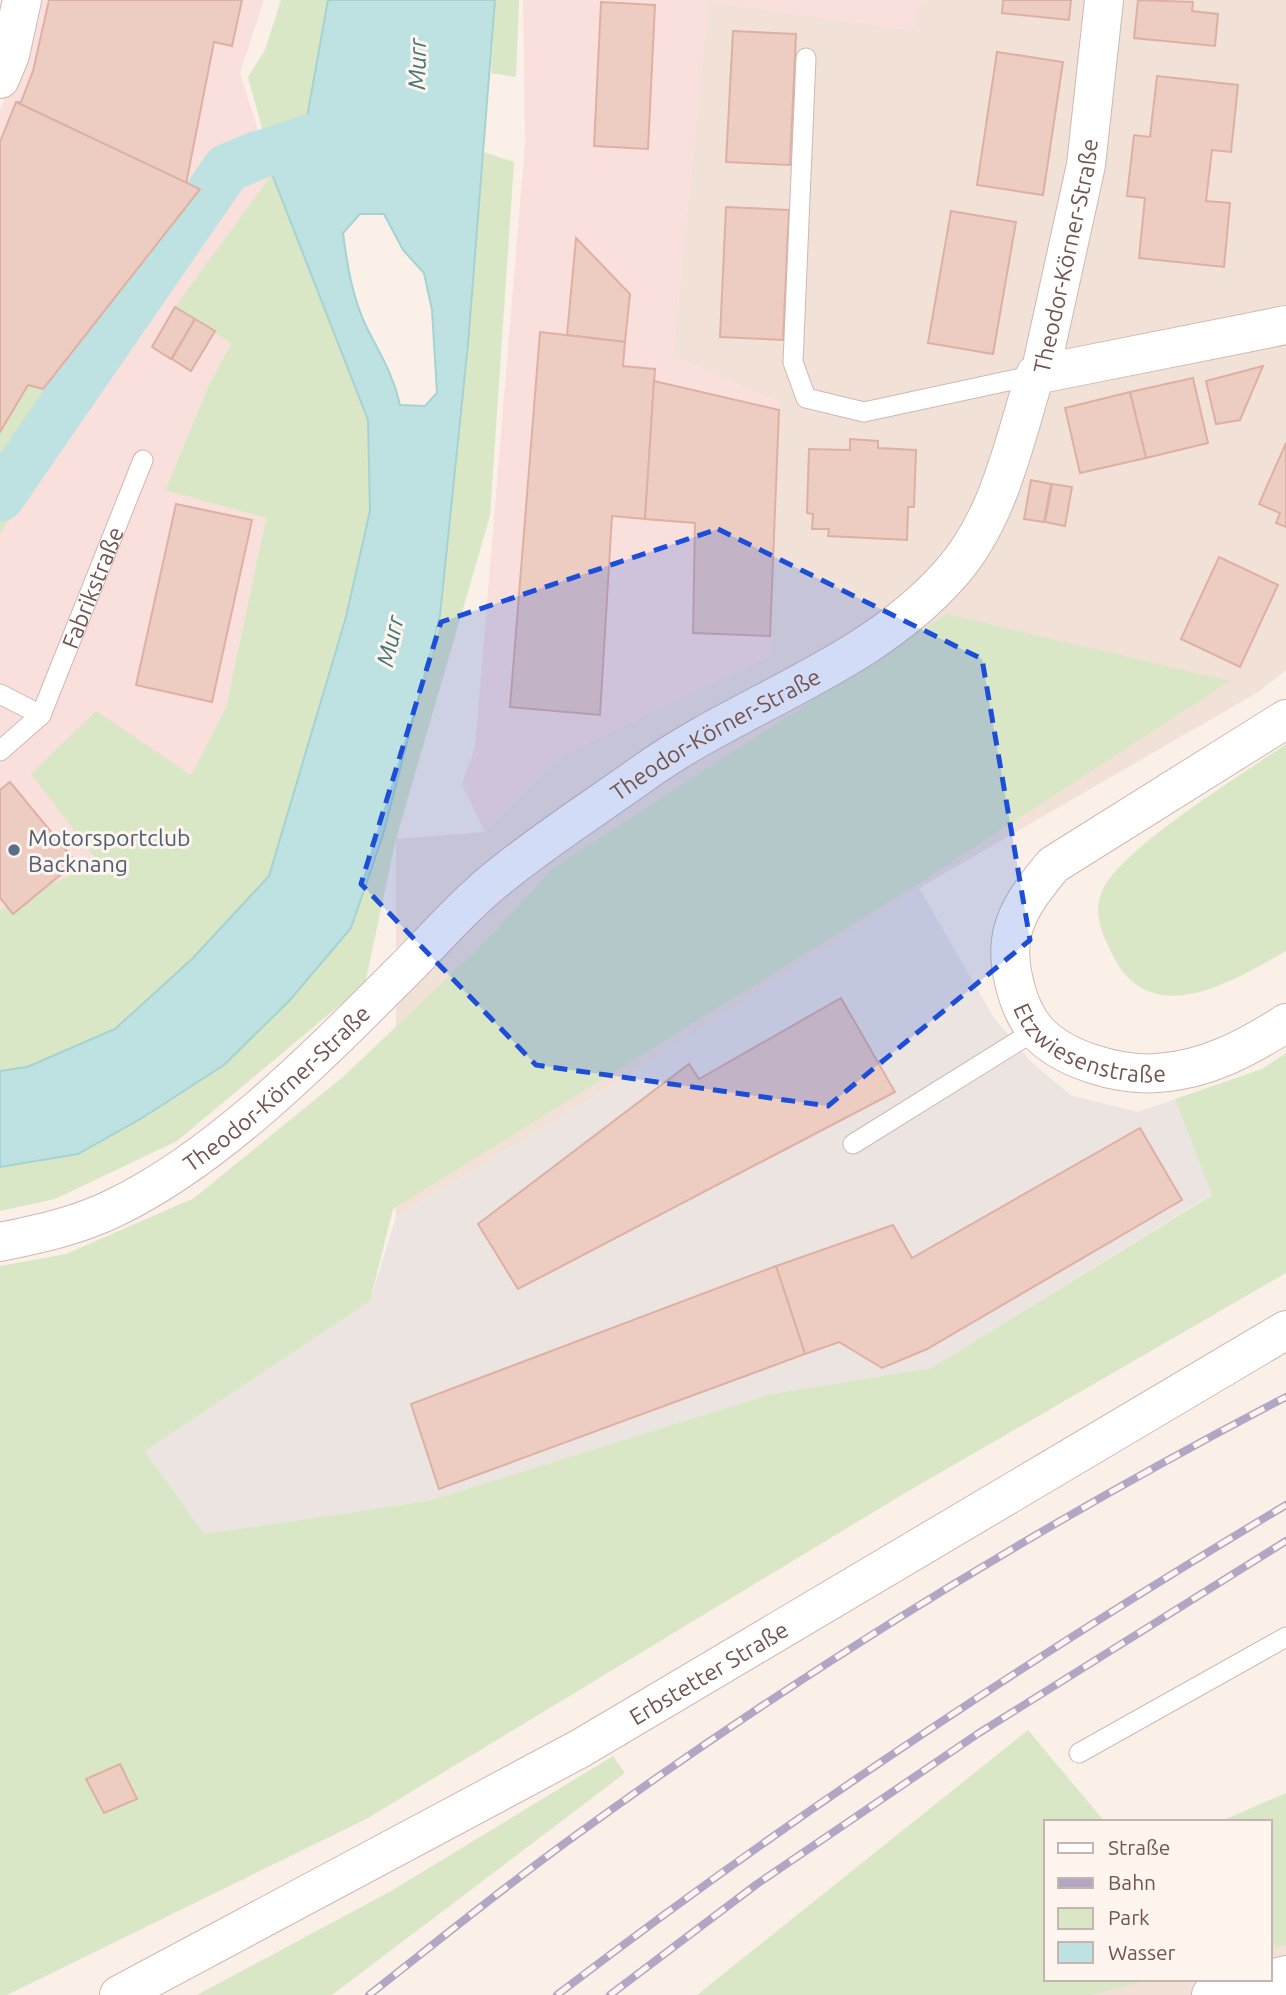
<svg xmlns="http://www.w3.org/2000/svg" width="1286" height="1995" font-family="Ubuntu,sans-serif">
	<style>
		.residential { fill: #f1e1d7 }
		.commercial { fill: #fae0dd }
		.industrial { fill: #ebe4e1 }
		.green { fill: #dae7c7 }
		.water { fill: #bee2e1; stroke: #a5d3d2; stroke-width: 2; fill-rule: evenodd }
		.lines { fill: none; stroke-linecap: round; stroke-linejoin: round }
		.canal { stroke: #bee2e1; stroke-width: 49 }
		.building { fill: #edccc2; stroke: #deb0a4; stroke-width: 2 }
		.lane-casing { stroke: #ceb9b2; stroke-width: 21 }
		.street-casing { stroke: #ceb9b2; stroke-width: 40 }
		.secondary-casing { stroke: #d0b8b0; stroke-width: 40 }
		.lane { stroke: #fff; stroke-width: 19 }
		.street { stroke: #fff; stroke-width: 38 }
		.secondary { stroke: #fff; stroke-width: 38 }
		.rail-casing { stroke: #b1a7c4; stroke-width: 8 }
		.rail { stroke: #fdf5ee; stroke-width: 5; stroke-dasharray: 16; stroke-linecap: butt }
		.marked { fill: #1d4ed8; fill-opacity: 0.2; stroke: #1d4ed8; stroke-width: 5; stroke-dasharray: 14 9; stroke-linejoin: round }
		.service-dot { fill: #5c6f8a; stroke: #fdf5ee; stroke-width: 2.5 }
		.labels { text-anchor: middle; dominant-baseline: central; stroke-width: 6; stroke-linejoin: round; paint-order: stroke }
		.street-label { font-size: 23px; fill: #72554e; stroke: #fdf5ee }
		.service-label { font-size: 23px; fill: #4e5e75; stroke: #fdf5ee; text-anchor: start }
		.water-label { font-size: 24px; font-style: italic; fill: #437676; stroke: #fdf5ee }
	</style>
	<rect width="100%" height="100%" fill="#faf0e8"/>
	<g class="residential">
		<polygon points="922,0 1286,0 1286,670 1260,691 919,888 640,1069 396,1217 396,839 485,832 558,757 770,656 779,403 673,356 708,1 912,30"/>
		<polygon points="1286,1945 1286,1995 1092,1995 1154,1979 1270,1979 1270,1949"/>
	</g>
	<g class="commercial">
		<polygon points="31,0 264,0 240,73 272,174 176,307 231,342 208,387 165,489 266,518 226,707 191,776 96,711 99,861 0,910 0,110 14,77"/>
		<polygon points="523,0 922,0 913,30 708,2 673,356 779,403 770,656 558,757 485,832 462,784 475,748 525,143"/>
	</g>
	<polygon class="industrial" points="919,888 994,1018 1031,1062 1072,1096 1138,1112 1175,1099 1212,1194 931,1368 771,1394 428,1501 204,1534 145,1451 370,1301 396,1217 640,1069"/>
	<g class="green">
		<polygon points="281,0 328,0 304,137 267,147 248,77 265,50"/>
		<polygon points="495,0 519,0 516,77 491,73"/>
		<polygon points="484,152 514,162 490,516 396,839 365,984 177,1141 55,1199 0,1211 0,1167 78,1154 142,1118 224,1065 290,1000 440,615"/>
		<polygon points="213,168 235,181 0,534 0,432 28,385 44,389"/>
		<polygon points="272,174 368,420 370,511 346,617 269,876 193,958 115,1029 27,1067 0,1071 0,910 98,861 31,774 96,711 191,775 226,707 266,518 165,490 208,387 231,343 175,307"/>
		<polygon points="946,614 1230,681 916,885 393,1209 370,1301 145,1451 204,1534 428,1501 771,1394 931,1368 1212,1195 1175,1099 1262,1069 1286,1053 1286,1273 905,1493 368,1818 7,1995 0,1995 0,1266 66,1254 194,1198 344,1076 488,939 552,869"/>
		<path d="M 1286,744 L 1286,951 C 1233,981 1150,1033 1112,954 C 1103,935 1093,916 1101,894 C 1115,851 1245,773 1286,744 Z"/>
		<polygon points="1028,1730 1105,1822 1046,1822 1046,1979 1154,1979 1092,1995 697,1995"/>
		<polygon points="613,1756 625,1773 332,1995 197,1995 391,1891"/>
		<polygon points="1286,1793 1286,1945 1270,1949 1270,1822 1219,1822"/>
	</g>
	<path class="water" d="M 328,0 L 495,0 L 468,344 L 440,615 L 383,835 L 351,928 L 290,1000 L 224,1065 L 142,1118 L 78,1154 L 0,1167 L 0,1071 L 27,1067 L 115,1029 L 193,958 L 269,876 L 346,617 L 370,511 L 368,420 L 272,174 L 298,167 ZM 384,214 L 403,250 L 424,273 L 432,310 L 437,393 L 425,406 L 400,405 C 393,373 379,353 365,324 C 352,295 347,264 343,233 L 360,214 Z"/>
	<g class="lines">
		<g class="canal">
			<polyline points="269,152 365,121"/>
			<polyline points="0,497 227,168 258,155"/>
		</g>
	</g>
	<g class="building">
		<polygon points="49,0 242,0 232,46 214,42 186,184 16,102 21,102 33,71"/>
		<polygon points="1003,0 1071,0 1069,20 1002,13"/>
		<polygon points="1138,0 1193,2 1192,11 1218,14 1215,46 1134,38"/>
		<polygon points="601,2 655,5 648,149 594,146"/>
		<polygon points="733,31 796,34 790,165 726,162"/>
		<polygon points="997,52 1063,62 1043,195 977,185"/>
		<polygon points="1157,76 1238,85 1231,152 1212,150 1206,201 1230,203 1224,267 1139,258 1145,198 1127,196 1134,135 1150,137"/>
		<polygon points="16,102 200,189 43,389 28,385 0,432 0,142"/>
		<polygon points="726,207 789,210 783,340 720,337"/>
		<polygon points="951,211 1016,222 993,354 928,343"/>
		<polygon points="576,238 630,294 625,342 567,335"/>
		<polygon points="175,307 195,319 171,359 152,347"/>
		<polygon points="195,319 215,331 191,371 172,359"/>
		<polygon points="540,332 625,342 623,366 655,369 645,519 612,516 600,715 510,707"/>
		<polygon points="1263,366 1240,420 1216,424 1206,381"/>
		<polygon points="1193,378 1208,443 1146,458 1130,392"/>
		<polygon points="654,381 779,410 770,636 693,633 695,523 645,519"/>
		<polygon points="1130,392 1146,458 1080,473 1065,408"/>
		<polygon points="850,439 878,441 878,448 916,450 914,507 908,507 907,540 828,536 829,529 812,529 813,514 807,513 809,449 850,450"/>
		<polygon points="1286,443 1286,527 1276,523 1280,513 1259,504"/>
		<polygon points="1031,480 1051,484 1044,522 1024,519"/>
		<polygon points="1052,484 1072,487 1065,526 1045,522"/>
		<polygon points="176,504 252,520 212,702 136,685"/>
		<polygon points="1219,557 1278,585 1240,667 1181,639"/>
		<polygon points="10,782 76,862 13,914 0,898 0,790"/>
		<polygon points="841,998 895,1092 518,1289 478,1224 689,1064 699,1079"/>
		<polygon points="1140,1128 1182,1200 927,1349 882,1368 839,1342 805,1354 776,1266 893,1225 912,1258"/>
		<polygon points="776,1266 805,1354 439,1489 411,1404"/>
		<polygon points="120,1764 137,1799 104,1813 86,1779"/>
	</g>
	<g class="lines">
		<defs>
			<g id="lane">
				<polyline points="806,58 793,362 806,398 864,412 1035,375"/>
				<polyline points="0,694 41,715"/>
				<path id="s1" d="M 0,751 L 41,715 L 143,460"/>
				<polyline points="853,1144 1036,1030"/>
				<polyline points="1079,1753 1286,1637"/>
			</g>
			<g id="street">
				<polyline points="0,79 10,55 22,0"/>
				<path id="s2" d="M 1040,374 L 1086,165 L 1104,0"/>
				<path id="s3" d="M 0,1242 C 39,1234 77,1226 114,1208 C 220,1157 321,1053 405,969 C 434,940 462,907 494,881 C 541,842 593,809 642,774 C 742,702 868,668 951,573 C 999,519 1014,442 1035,375 L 1286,325"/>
				<polyline points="1211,1995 1286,1975"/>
			</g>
			<g id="secondary">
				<path id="s4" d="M 1286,719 L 1053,865 C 1036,886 1018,907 1012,934 C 1006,962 1017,1008 1036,1030 C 1062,1060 1120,1076 1158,1073 C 1206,1070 1247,1048 1286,1023"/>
				<path id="s5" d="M 119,1995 L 581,1748 L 1286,1330"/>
			</g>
		</defs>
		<use href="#lane" class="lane-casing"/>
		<use href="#street" class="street-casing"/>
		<use href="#secondary" class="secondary-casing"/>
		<use href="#lane" class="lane"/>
		<use href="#street" class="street"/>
		<use href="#secondary" class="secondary"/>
		<defs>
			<g id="rail">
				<path d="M 369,1995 C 434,1944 498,1892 565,1843 C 793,1677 1036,1527 1286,1397"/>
				<path d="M 557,1995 C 789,1817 1035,1655 1286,1505"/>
				<polyline points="610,1995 757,1884 979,1733 1286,1541"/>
			</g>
		</defs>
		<use href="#rail" class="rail-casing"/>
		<use href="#rail" class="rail"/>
	</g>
	<path class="marked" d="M 718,529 L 982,659 L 1030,940 L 828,1106 L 536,1065 L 361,884 L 441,622 Z"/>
	<circle class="service-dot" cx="14" cy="850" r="7"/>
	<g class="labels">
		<g class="street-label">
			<text stroke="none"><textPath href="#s2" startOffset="121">Theodor-Körner-Straße</textPath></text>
			<text stroke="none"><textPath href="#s1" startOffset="192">Fabrikstraße</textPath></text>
			<text stroke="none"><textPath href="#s3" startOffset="889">Theodor-Körner-Straße</textPath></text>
			<text stroke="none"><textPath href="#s4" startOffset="513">Etzwiesenstraße</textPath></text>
			<text stroke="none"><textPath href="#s3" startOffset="322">Theodor-Körner-Straße</textPath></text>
			<text stroke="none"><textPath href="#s5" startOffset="672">Erbstetter Straße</textPath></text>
		</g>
		<g class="service-label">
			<text x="28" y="837">Motorsportclub<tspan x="28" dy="26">Backnang</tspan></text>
		</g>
		<g class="water-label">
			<text transform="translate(417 64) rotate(-89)">Murr</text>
			<text transform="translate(390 641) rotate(-77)">Murr</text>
		</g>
	</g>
	<rect x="1044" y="1820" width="228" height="161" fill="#fdf5ee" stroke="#c5b5ae" stroke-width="2"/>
	<rect x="1058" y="1843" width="35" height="10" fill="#ffffff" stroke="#c5b5ae" stroke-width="2"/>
	<text x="1108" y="1855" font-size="21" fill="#72554e">Straße</text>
	<rect x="1058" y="1878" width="35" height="10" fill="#b1a7c4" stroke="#c5b5ae" stroke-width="2"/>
	<text x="1108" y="1890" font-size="21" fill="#72554e">Bahn</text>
	<rect x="1058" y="1908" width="35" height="21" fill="#dae7c7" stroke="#c5b5ae" stroke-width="2"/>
	<text x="1108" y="1925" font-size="21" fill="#72554e">Park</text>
	<rect x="1058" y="1942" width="35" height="21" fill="#bee2e1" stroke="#c5b5ae" stroke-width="2"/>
	<text x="1108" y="1960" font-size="21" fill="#72554e">Wasser</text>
</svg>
